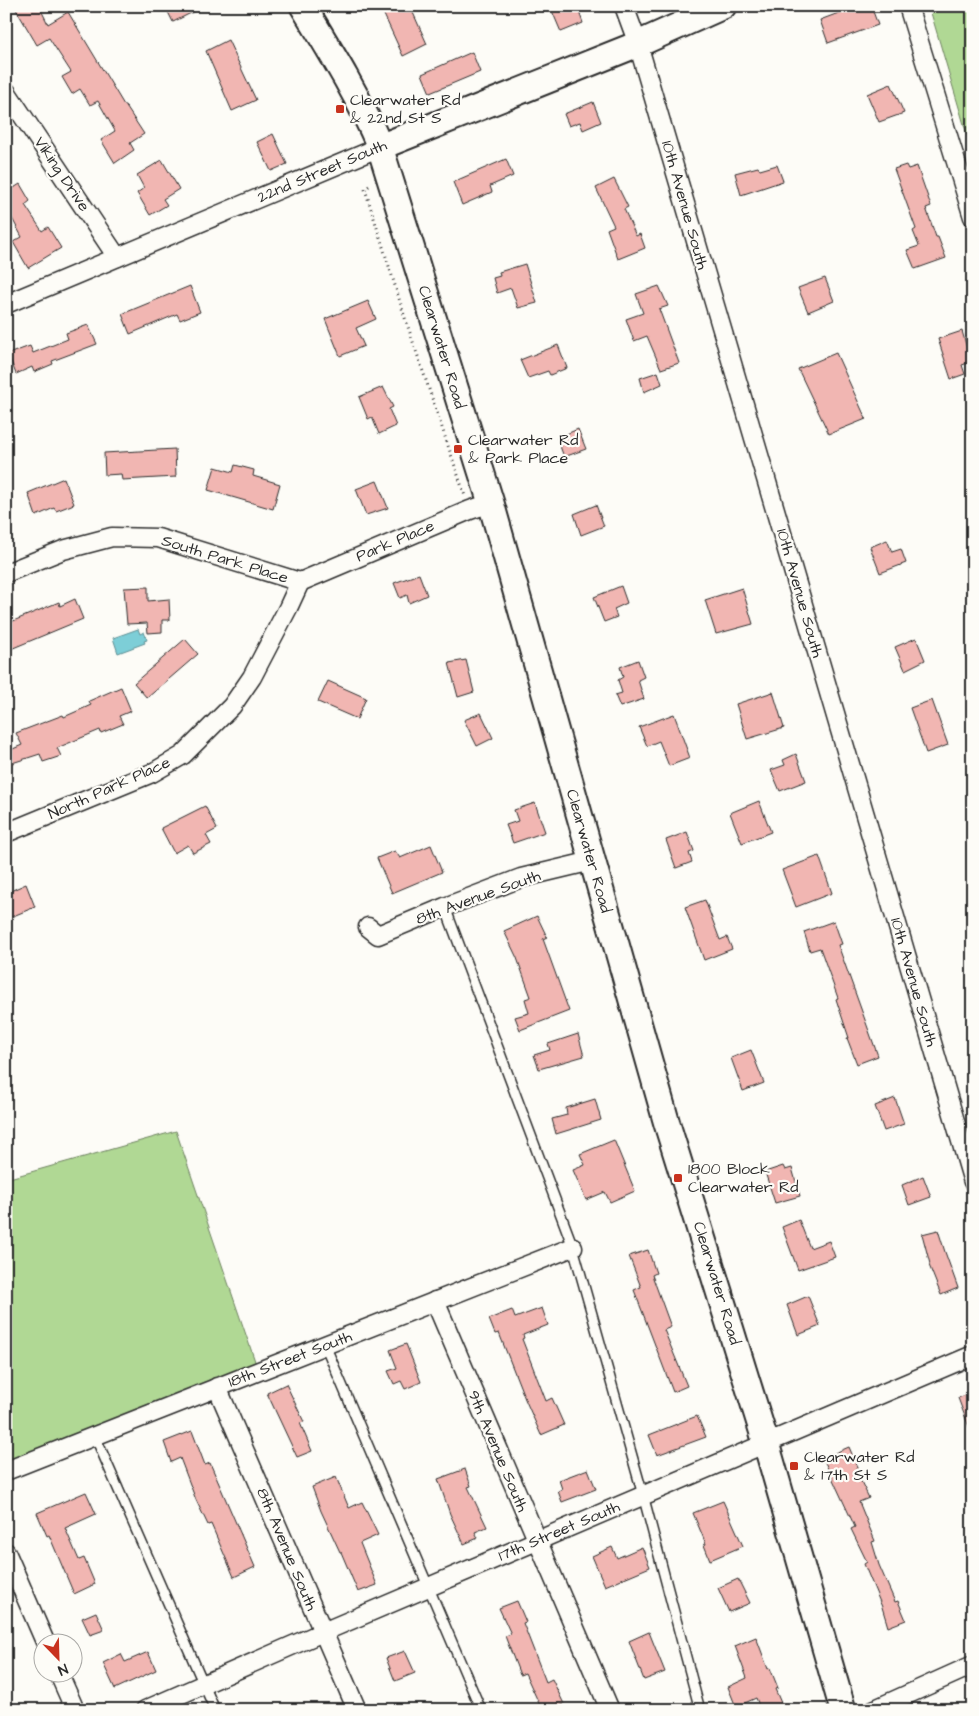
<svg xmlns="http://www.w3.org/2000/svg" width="979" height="1716" font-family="'Architects Daughter',sans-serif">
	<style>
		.green { fill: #b0d894; stroke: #6e8260 }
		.water { fill: #7dced7; stroke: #5c8d92 }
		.building { fill: #f1b6b2; stroke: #2b2b2b }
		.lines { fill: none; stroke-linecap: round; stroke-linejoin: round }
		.lane-casing { stroke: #2b2b2b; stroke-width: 12 }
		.street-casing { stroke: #2b2b2b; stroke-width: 21 }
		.secondary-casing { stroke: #2b2b2b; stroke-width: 29 }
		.path { stroke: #2b2b2b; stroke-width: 3; stroke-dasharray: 1 4; stroke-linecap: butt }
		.lane { stroke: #fdfcf7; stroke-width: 9 }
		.street { stroke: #fdfcf7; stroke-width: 18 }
		.secondary { stroke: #fdfcf7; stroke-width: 25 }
		.poi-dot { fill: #c8321e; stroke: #fdfcf7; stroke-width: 2 }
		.labels { text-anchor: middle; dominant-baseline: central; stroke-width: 4.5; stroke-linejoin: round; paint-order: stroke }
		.poi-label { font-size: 16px; fill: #2b2b2b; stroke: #fdfcf7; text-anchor: start }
		.street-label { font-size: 16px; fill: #2b2b2b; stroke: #fdfcf7 }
	</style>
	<rect width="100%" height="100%" fill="#fdfcf7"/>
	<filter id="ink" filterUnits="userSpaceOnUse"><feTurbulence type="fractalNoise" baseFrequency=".02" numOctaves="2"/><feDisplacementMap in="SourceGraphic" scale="10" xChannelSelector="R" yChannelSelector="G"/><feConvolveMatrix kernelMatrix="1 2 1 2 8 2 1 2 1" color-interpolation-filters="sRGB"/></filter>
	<g filter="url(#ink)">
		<g class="green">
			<polygon points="929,6 973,6 973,155"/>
			<polygon points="176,1131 257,1367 6,1463 6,1179"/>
		</g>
		<polygon class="water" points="138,629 140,634 144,632 147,640 144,641 145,643 118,653 113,638"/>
		<g class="building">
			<polygon points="14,6 39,6 48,24 68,12 124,105 125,105 144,134 130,143 134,150 115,163 101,140 115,131 98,101 90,105 80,89 72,94 62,77 71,72 49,38 37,45"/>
			<polygon points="165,6 205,6 173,22"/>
			<polygon points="380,6 410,6 427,44 403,56"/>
			<polygon points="550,6 577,6 583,23 561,32"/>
			<polygon points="865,6 871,6 878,25 828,43 820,20 852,8 854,10"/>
			<polygon points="228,40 256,100 232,111 206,51"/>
			<polygon points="472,52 480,72 430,93 422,74"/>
			<polygon points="891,84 904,113 879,122 867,94"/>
			<polygon points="593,102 601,122 583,130 580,122 569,126 564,114"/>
			<polygon points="273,134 287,164 271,171 257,142"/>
			<polygon points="506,159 513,176 490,186 492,192 462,205 453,182"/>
			<polygon points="162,160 179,189 163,199 167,205 150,215 137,193 144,188 137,175"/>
			<polygon points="777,165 783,181 741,195 735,173 758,167 760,170"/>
			<polygon points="906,165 908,169 917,166 931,206 926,208 936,237 938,237 946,258 915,269 907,250 919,246 913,231 916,229 894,169"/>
			<polygon points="614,179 628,207 624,209 636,236 640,234 645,248 618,259 607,229 614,226 596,188"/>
			<polygon points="20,184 30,201 25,205 42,231 48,227 61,248 28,268 13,242 22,237 6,207 6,193"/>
			<polygon points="525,264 537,303 518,308 511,288 497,293 493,278 500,276 499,272"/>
			<polygon points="825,278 834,301 808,312 798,288"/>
			<polygon points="190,286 200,312 180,320 177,314 130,334 122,314"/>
			<polygon points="659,286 668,306 659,309 679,363 661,369 647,336 634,341 626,319 643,313 636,294"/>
			<polygon points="368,301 376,319 356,328 364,346 340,356 325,319"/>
			<polygon points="88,325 97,344 52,361 53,364 34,372 32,367 16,374 8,354 30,346 33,353 68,339 66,333"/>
			<polygon points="962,331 971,362 962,365 965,374 951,379 938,339"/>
			<polygon points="558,345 567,368 550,375 548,371 528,378 520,360"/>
			<polygon points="836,353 866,419 829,434 798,369"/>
			<polygon points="658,372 662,384 644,392 640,378"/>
			<polygon points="383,387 393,407 389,409 396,426 379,434 372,417 368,419 359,397"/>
			<polygon points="578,429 586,449 564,457 557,438"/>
			<polygon points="175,449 176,477 122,480 121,474 105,475 104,453"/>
			<polygon points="235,465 254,470 253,476 280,484 273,509 208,490 215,467 233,472"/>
			<polygon points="64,478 74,504 56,511 54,508 36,516 28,493"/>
			<polygon points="377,481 388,508 366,515 356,489"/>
			<polygon points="596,505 604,526 581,535 574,514"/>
			<polygon points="887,540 892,552 901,549 906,563 880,573 870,547"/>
			<polygon points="419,574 427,595 409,603 407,595 400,598 394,583"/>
			<polygon points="621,586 627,603 614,609 617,617 604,622 594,597"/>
			<polygon points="148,587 148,601 169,599 170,620 162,620 162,632 148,633 147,623 127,624 124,588"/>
			<polygon points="742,588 753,624 716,634 705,600"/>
			<polygon points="75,599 83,619 6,651 6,624 59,602 60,606"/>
			<polygon points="916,638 925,660 905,670 895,647"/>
			<polygon points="185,639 198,654 147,698 134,683"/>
			<polygon points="466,660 474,692 458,697 449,663"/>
			<polygon points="638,660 644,677 638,680 644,699 620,707 615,695 622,693 618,680 623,677 620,667"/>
			<polygon points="328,681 366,698 357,719 318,702"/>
			<polygon points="121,687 131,711 119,716 123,724 101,733 100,730 57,748 61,756 43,762 40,754 6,765 6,752 22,745 16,733 63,715 64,717 91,705 89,701"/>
			<polygon points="773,692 784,728 747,739 736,704"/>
			<polygon points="932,700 948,745 926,753 910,708"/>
			<polygon points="481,713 493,738 477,746 464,720"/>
			<polygon points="674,714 690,758 669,766 659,741 647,746 639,727"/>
			<polygon points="796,754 806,781 780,791 771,770 785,765 783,760"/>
			<polygon points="759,801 771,832 742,843 730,813"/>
			<polygon points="535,803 545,832 513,843 506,825 518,821 514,810"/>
			<polygon points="205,806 217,829 206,835 211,844 193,853 188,845 174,853 161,828"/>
			<polygon points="687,832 694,851 689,853 692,862 676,868 666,840"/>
			<polygon points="431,845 442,872 392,893 377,858 395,851 400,858"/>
			<polygon points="819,856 832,893 796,907 782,870"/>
			<polygon points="26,884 35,907 6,919 6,893"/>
			<polygon points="705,900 720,940 727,937 732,949 704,960 685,907"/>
			<polygon points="537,916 547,937 543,939 569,1011 520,1030 515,1017 529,1013 525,999 531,997 517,958 504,931"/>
			<polygon points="834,921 842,944 838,945 878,1056 857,1064 847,1038 849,1038 836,999 838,998 820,948 810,951 804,932"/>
			<polygon points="578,1034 584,1056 539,1069 534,1055 550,1050 548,1044"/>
			<polygon points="751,1050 764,1083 743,1091 731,1058"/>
			<polygon points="895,1098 904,1124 884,1131 875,1106"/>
			<polygon points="595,1099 601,1120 556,1134 552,1119 567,1115 566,1108"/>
			<polygon points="614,1140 635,1191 610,1202 605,1192 586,1200 573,1170 585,1165 580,1154"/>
			<polygon points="783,1166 785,1170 792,1168 800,1196 775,1203 765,1172"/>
			<polygon points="923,1176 931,1197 909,1205 902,1185"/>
			<polygon points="799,1220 810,1248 829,1241 835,1257 798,1270 782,1227"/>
			<polygon points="938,1230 945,1252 958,1288 941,1295 929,1265 930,1264 922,1234"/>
			<polygon points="648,1250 656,1273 652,1275 671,1327 664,1330 687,1386 673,1392 634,1290 641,1287 629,1256"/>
			<polygon points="808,1296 820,1326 798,1335 787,1305"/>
			<polygon points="542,1308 548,1325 523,1335 524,1338 522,1339 546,1401 552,1398 564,1425 541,1435 525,1399 499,1333 495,1334 489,1319 512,1310 515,1318"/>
			<polygon points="406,1344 421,1382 405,1389 401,1381 394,1384 388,1371 397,1368 390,1350"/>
			<polygon points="286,1384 304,1422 300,1423 312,1451 297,1457 267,1393"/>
			<polygon points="973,1392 973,1435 972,1435 958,1398"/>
			<polygon points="697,1416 706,1437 657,1455 649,1435"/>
			<polygon points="192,1431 205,1465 210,1463 255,1567 234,1577 211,1524 208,1525 196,1500 180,1458 171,1462 164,1442"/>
			<polygon points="849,1447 858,1468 855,1469 869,1498 859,1502 875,1541 872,1542 879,1565 895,1602 898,1601 906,1620 888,1627 882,1607 864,1564 867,1562 851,1529 855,1527 823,1458"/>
			<polygon points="465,1469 471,1486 468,1487 487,1527 475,1532 478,1538 464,1544 450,1514 438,1479"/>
			<polygon points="588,1469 596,1489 562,1502 558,1491 562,1489 559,1480"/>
			<polygon points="336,1477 349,1508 362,1502 378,1535 360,1543 377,1585 358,1592 341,1552 340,1552 321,1511 312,1487"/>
			<polygon points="86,1492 96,1514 65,1528 79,1560 84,1558 95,1584 74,1594 49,1535 47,1536 37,1513"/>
			<polygon points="723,1501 743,1546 710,1560 704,1545 706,1544 693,1513"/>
			<polygon points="612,1547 617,1558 642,1547 650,1567 605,1586 592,1556"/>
			<polygon points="738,1579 750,1603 729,1612 718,1588"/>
			<polygon points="517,1601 526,1622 523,1623 546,1682 552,1679 564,1704 552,1710 542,1710 525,1673 520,1675 505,1636 511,1634 499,1608"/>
			<polygon points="96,1612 104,1630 90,1635 82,1618"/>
			<polygon points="649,1632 665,1672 644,1680 629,1641"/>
			<polygon points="756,1637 768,1669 770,1668 778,1688 775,1689 784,1710 761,1710 756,1698 736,1707 728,1687 747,1678 735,1646"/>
			<polygon points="405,1651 415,1673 395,1681 386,1658"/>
			<polygon points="148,1652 156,1670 115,1689 103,1663 121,1654 125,1662"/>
		</g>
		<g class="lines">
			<defs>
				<g id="lane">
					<polyline points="445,907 573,1247 643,1495 700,1710"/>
					<polyline points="325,1345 481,1710"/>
					<polyline points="95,1436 215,1710"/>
				</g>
				<g id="street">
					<polyline points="624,6 638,44 973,1182"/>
					<polyline points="908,6 973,217"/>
					<polyline points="6,91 117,257"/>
					<polyline points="6,304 380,147"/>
					<polyline points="6,573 63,550 112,537 158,538 300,582"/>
					<polyline points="300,582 470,510 491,503"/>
					<polyline points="6,833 152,773 183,755 232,706 252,677 288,608 300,582"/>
					<polyline points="368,927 378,935 445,907 521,878 592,861"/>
					<polyline points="435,1301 610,1710"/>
					<polyline points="217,1387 357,1710"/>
					<polyline points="6,1471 573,1247"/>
					<polyline points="6,1552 46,1644"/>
					<polyline points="59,1674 75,1710"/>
					<polyline points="145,1710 323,1632 973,1355"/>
					<polyline points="873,1710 973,1665"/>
				</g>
				<g id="secondary">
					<path d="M 303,6 C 331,52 359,97 380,147 L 491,503 L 667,1124 L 766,1443 L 843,1710"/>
					<polyline points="380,147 638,44 723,6"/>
				</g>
			</defs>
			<use href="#lane" class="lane-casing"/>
			<use href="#street" class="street-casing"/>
			<use href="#secondary" class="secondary-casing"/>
			<polyline class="path" points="369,186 365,189 406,321 465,496"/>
			<use href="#lane" class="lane"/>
			<use href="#street" class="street"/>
			<use href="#secondary" class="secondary"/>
		</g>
	</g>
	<g class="poi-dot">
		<rect x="335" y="104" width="10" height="10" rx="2.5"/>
		<rect x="453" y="444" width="10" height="10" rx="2.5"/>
		<rect x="673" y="1173" width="10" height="10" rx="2.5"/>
		<rect x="789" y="1461" width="10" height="10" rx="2.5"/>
	</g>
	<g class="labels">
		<g class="poi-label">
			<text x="350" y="100">Clearwater Rd<tspan x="350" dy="18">&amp; 22nd St S</tspan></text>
			<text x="468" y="440">Clearwater Rd<tspan x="468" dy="18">&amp; Park Place</tspan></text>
			<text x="688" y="1169">1800 Block<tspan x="688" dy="18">Clearwater Rd</tspan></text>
			<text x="804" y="1457">Clearwater Rd<tspan x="804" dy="18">&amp; 17th St S</tspan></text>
		</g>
		<g class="street-label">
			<text transform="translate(322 171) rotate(-23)">22nd Street South</text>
			<text transform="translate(62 174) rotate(56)">Viking Drive</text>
			<text transform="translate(685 205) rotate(74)">10th Avenue South</text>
			<text transform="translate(442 347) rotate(73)">Clearwater Road</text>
			<text transform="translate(395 541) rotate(-23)">Park Place</text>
			<text transform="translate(225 559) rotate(17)">South Park Place</text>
			<text transform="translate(800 593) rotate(74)">10th Avenue South</text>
			<text transform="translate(109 788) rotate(-24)">North Park Place</text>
			<text transform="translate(589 851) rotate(74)">Clearwater Road</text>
			<text transform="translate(478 897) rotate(-20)">8th Avenue South</text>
			<text transform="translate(914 982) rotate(74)">10th Avenue South</text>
			<text transform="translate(717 1283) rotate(73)">Clearwater Road</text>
			<text transform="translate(290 1359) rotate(-21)">18th Street South</text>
			<text transform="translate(498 1451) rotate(67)">9th Avenue South</text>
			<text transform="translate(559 1531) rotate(-23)">17th Street South</text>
			<text transform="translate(287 1549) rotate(67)">8th Avenue South</text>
		</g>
	</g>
	<rect width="979" height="1716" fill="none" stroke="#fdfcf7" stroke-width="25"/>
	<rect x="12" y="12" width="954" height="1691" fill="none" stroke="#2b2b2b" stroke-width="2" filter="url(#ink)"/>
	<g transform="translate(58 1658) rotate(157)"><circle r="24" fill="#fdfcf7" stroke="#a9a8a5"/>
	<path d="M0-4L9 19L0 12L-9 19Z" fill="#c8321e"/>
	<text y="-8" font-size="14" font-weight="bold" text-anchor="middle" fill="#2b2b2b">N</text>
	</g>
</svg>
